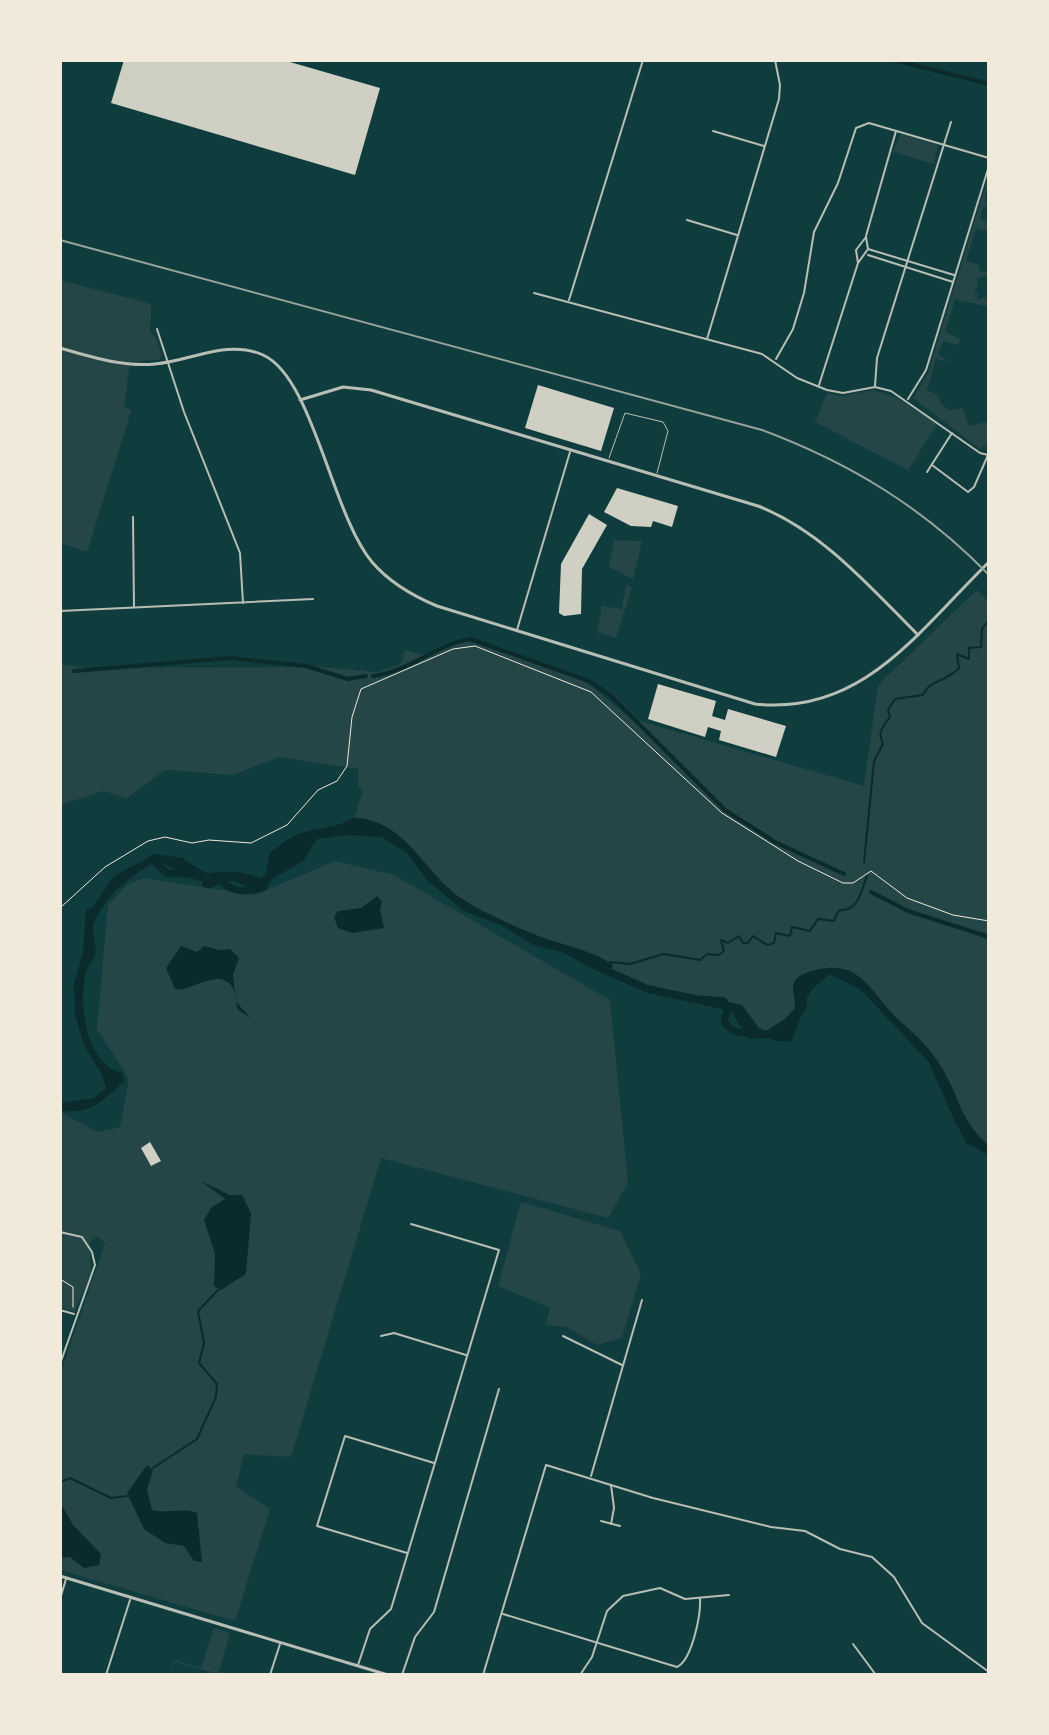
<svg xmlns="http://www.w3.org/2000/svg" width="1049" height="1735" font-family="Signika,sans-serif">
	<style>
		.green { fill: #244646 }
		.water { fill: #0a2a2b }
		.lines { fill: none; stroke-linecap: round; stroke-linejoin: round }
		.stream { stroke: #0a2a2b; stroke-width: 2 }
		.canal { stroke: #0a2a2b; stroke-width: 4 }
		.river { stroke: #0a2a2b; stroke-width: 7 }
		.building { fill: #cfcfc3 }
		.path { stroke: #f1e9da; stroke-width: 1 }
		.service { stroke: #b8beb3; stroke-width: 1 }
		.minor { stroke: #b8beb3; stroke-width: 2 }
		.tertiary { stroke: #b8beb3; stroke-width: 3 }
		.rail { stroke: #97a49c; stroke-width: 2 }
	</style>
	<rect width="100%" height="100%" fill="#0f3d3e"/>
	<g class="green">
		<polygon points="901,134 938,145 934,164 893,152"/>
		<polygon points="989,175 985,202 989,208 984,206 980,219 989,223 989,232 976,228 966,261 979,265 980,272 989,271 989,276 977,278 978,285 974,292 978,294 977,300 986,297 989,307 955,299 945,332 960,339 958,345 943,341 938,355 950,362 936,359 927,390 938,395 941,404 949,410 963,408 969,426 989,421 989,443 980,449 913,398 927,376"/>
		<polygon points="60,280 151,304 150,332 156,338 162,356 158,360 130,362 124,406 131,411 87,552 60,543"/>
		<polygon points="874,390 897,398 937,424 908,470 815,422 827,393 841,396"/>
		<polygon points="614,540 642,541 633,579 609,567"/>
		<polygon points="626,585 632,587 616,638 597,632 602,606 622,609"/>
		<polygon points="977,590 989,601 989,1149 964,1126 938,1064 852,974 819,970 796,1013 771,1033 758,1031 724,1001 651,988 476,909 444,890 388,831 354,820 363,790 358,787 358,769 279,757 233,775 165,770 127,798 103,791 60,805 60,664 87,668 321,667 377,672 401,664 405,650 423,655 465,640 580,677 630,718 864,786 878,685"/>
		<polygon points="335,861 394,875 610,1000 628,1183 608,1218 381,1158 291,1457 244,1454 236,1486 270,1509 235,1621 60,1570 60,1375 105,1243 98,1236 90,1242 91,1274 74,1312 60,1307 60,1112 98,1132 120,1127 129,1079 97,1029 108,905 127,885 144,878 255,895"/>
		<polygon points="521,1202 620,1231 641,1274 622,1338 597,1345 567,1327 546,1325 550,1308 498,1286"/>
		<polygon points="214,1628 230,1633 218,1674 175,1662 170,1675 174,1660 201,1668"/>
	</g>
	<g class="water">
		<path d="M 353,818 C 403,818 423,870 458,896 C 479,911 510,924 534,934 C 561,946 589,948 613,965 L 612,969 L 648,985 L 742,1005 L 759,1028 L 766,1031 L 785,1019 L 795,1008 C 795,989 785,979 812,971 C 863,956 871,996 901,1022 C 916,1035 931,1049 942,1068 C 960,1098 960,1121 989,1146 L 989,1156 L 973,1145 L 956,1124 L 928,1061 L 860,989 L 830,974 L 812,989 L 806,1000 L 807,1008 L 783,1038 L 748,1039 L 731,1011 L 648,993 L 586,966 L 565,953 L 534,945 L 501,925 L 464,911 L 427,880 L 407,853 L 382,837 L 345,835 L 317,839 L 303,861 L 272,879 L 266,890 L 259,893 L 235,881 L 223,882 L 208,889 L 202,886 L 202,881 C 183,878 174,866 156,861 C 130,877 109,892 95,920 C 89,933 98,944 95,955 C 93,961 88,965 86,972 C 78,1002 85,1066 123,1073 L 124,1081 C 103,1100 91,1116 60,1110 L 60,1103 L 94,1098 L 106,1088 L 102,1075 L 84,1045 L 75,1015 L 74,984 L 83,953 L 86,910 L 93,907 L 114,876 L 155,854 L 182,858 L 206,873 L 240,872 L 261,878 C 274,868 272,851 286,841 C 305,826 333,831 353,818 Z"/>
		<polygon points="377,896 382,901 380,910 384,928 353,933 338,928 334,917 338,911 361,908"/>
		<path d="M 181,946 L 197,952 L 204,946 L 219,950 L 230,949 L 239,958 L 233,975 L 236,1002 L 251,1018 L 238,1010 C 235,1003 236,990 231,985 C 216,968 189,993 175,989 L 166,968 Z"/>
		<polygon points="201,1181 230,1195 242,1195 251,1213 246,1274 221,1290 214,1286 215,1254 204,1220 211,1208 225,1199"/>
		<path d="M 147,1465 L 153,1470 L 147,1490 L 152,1510 C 166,1514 184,1507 197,1513 L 202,1562 L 194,1561 L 184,1546 L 165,1543 L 144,1529 L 127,1493 Z"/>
		<polygon points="60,1502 73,1525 101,1554 99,1565 84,1568 70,1557 60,1557"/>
	</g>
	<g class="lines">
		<g class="stream">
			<path d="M 864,863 L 874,761 L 883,744 C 876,729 885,727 890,716 L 888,710 L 895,699 L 923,695 C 929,680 948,681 959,668 L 957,654 L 969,659 L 969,648 L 981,647 L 982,629 L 989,620"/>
			<path d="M 610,962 L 630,964 L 664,954 L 700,960 L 707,954 L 719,955 L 724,951 L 721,940 L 728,943 L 739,936 L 743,943 L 748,943 L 753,936 L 767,945 L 774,943 L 776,933 L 790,936 L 792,927 L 810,931 L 818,919 L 834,921 L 839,910 C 858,912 861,892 867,876"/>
			<polyline points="153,1468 197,1439 216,1397 217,1384 199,1363 204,1343 198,1311 218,1290"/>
			<polyline points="60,1482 70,1478 111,1498 127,1496"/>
		</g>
		<g class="canal">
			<polyline points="894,60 989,84"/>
			<polyline points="74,671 231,658 306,666 348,679 366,676"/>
			<path d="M 373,676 C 408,672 436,645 470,639 L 589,681 L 611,696 L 725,810 L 775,842 L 844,874"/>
			<polyline points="871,892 908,911 989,937"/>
		</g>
		<g class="river">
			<polyline points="151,859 167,873 187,874"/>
			<path d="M 218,875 C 226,891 243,894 258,888"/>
			<polyline points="269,877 273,855 286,845"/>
			<path d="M 703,999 L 724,1001 L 728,1008 L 724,1021 C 731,1032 739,1034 751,1032"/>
			<polyline points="774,1037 789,1038 798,1015"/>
			<polyline points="964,1131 969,1141 989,1149"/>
		</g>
	</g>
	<g class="building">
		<polygon points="124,60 283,60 380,88 355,175 111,103"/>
		<polygon points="538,385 614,408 601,451 525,428"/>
		<polygon points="617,488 678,506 672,527 653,521 651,527 631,526 604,512"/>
		<polygon points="589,514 607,525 582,569 581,614 564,616 559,613 561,564"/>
		<polygon points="658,684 716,701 712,716 725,720 728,709 786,726 776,757 719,740 721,731 708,727 705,737 648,719"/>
		<polygon points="150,1142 161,1161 151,1166 141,1148"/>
	</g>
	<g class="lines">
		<g class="path">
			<polyline points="60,908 105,867 148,841 165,837 192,843 209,840 251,843 287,825 318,790 337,781 347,766 352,717 361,689 453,649 475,646 591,692 722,813 798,861 843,883 853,883 871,871 907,898 953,915 989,921"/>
			<polyline points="60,1279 73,1287 73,1307"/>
		</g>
		<polyline class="service" points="609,458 625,413 663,422 668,431 657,473"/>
		<g class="minor">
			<polyline points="713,131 764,146"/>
			<polyline points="687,220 737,235"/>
			<polyline points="866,236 896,131"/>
			<polyline points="868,249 954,275"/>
			<polyline points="868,255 953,282"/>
			<polyline points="534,293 762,354 797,378 827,390 843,393 875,387 891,391 980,453 988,455"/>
			<polyline points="569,300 643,60"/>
			<polyline points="157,329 184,412 240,553 243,603"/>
			<polyline points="707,339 779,99 780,85 775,60"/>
			<polyline points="776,359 793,329 804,293 814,232 838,183 856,128 869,123 989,158"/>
			<polyline points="819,385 858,263 856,250 866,237 868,249 858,263"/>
			<polyline points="875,386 877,358 951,122"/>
			<polyline points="908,399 926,370 989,166"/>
			<polyline points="932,465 968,492 974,487 988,455"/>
			<polyline points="927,472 952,433"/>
			<polyline points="133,517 134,607"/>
			<polyline points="60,611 313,599"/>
			<polyline points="517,630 570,452"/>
			<polyline points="60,1232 82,1237 92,1252 95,1265 60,1364"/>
			<polyline points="60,1310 74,1314"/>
			<polyline points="381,1336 394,1333 466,1355"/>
			<polyline points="563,1336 622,1365"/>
			<polyline points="591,1476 642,1300"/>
			<polyline points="611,1485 614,1508 611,1524"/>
			<polyline points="601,1521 620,1526"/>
			<polyline points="407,1553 317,1526 345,1436 434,1463"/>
			<polyline points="60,1599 66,1579"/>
			<path d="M 503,1614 L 677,1667 C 692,1660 701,1615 700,1598"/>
			<polyline points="853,1644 876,1675"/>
			<polyline points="358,1665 370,1629 391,1609 499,1250 411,1224"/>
			<polyline points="106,1675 130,1600"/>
			<polyline points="270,1675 280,1644"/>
			<polyline points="402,1675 415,1637 434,1612 499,1389"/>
			<polyline points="483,1675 546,1465 653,1498 771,1527 805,1531 840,1549 872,1557 894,1577 922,1623 989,1672"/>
			<polyline points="580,1675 592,1657 607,1611 623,1596 660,1588 685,1599 729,1595"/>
		</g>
		<g class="tertiary">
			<path d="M 60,348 C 92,357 122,367 155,364 C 191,361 227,339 263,355 C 313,377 332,515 372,562 C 389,582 413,596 437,606 L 755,704 C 863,716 919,630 989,562"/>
			<path d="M 300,400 L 343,387 L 371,390 L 758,506 C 822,531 870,587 918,635"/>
			<polyline points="60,1576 388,1675"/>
		</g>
		<path class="rail" d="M 60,240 L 762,430 C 850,463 924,508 989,575"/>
	</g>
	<rect width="1049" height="1735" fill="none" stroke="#f1e9da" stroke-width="124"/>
</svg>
